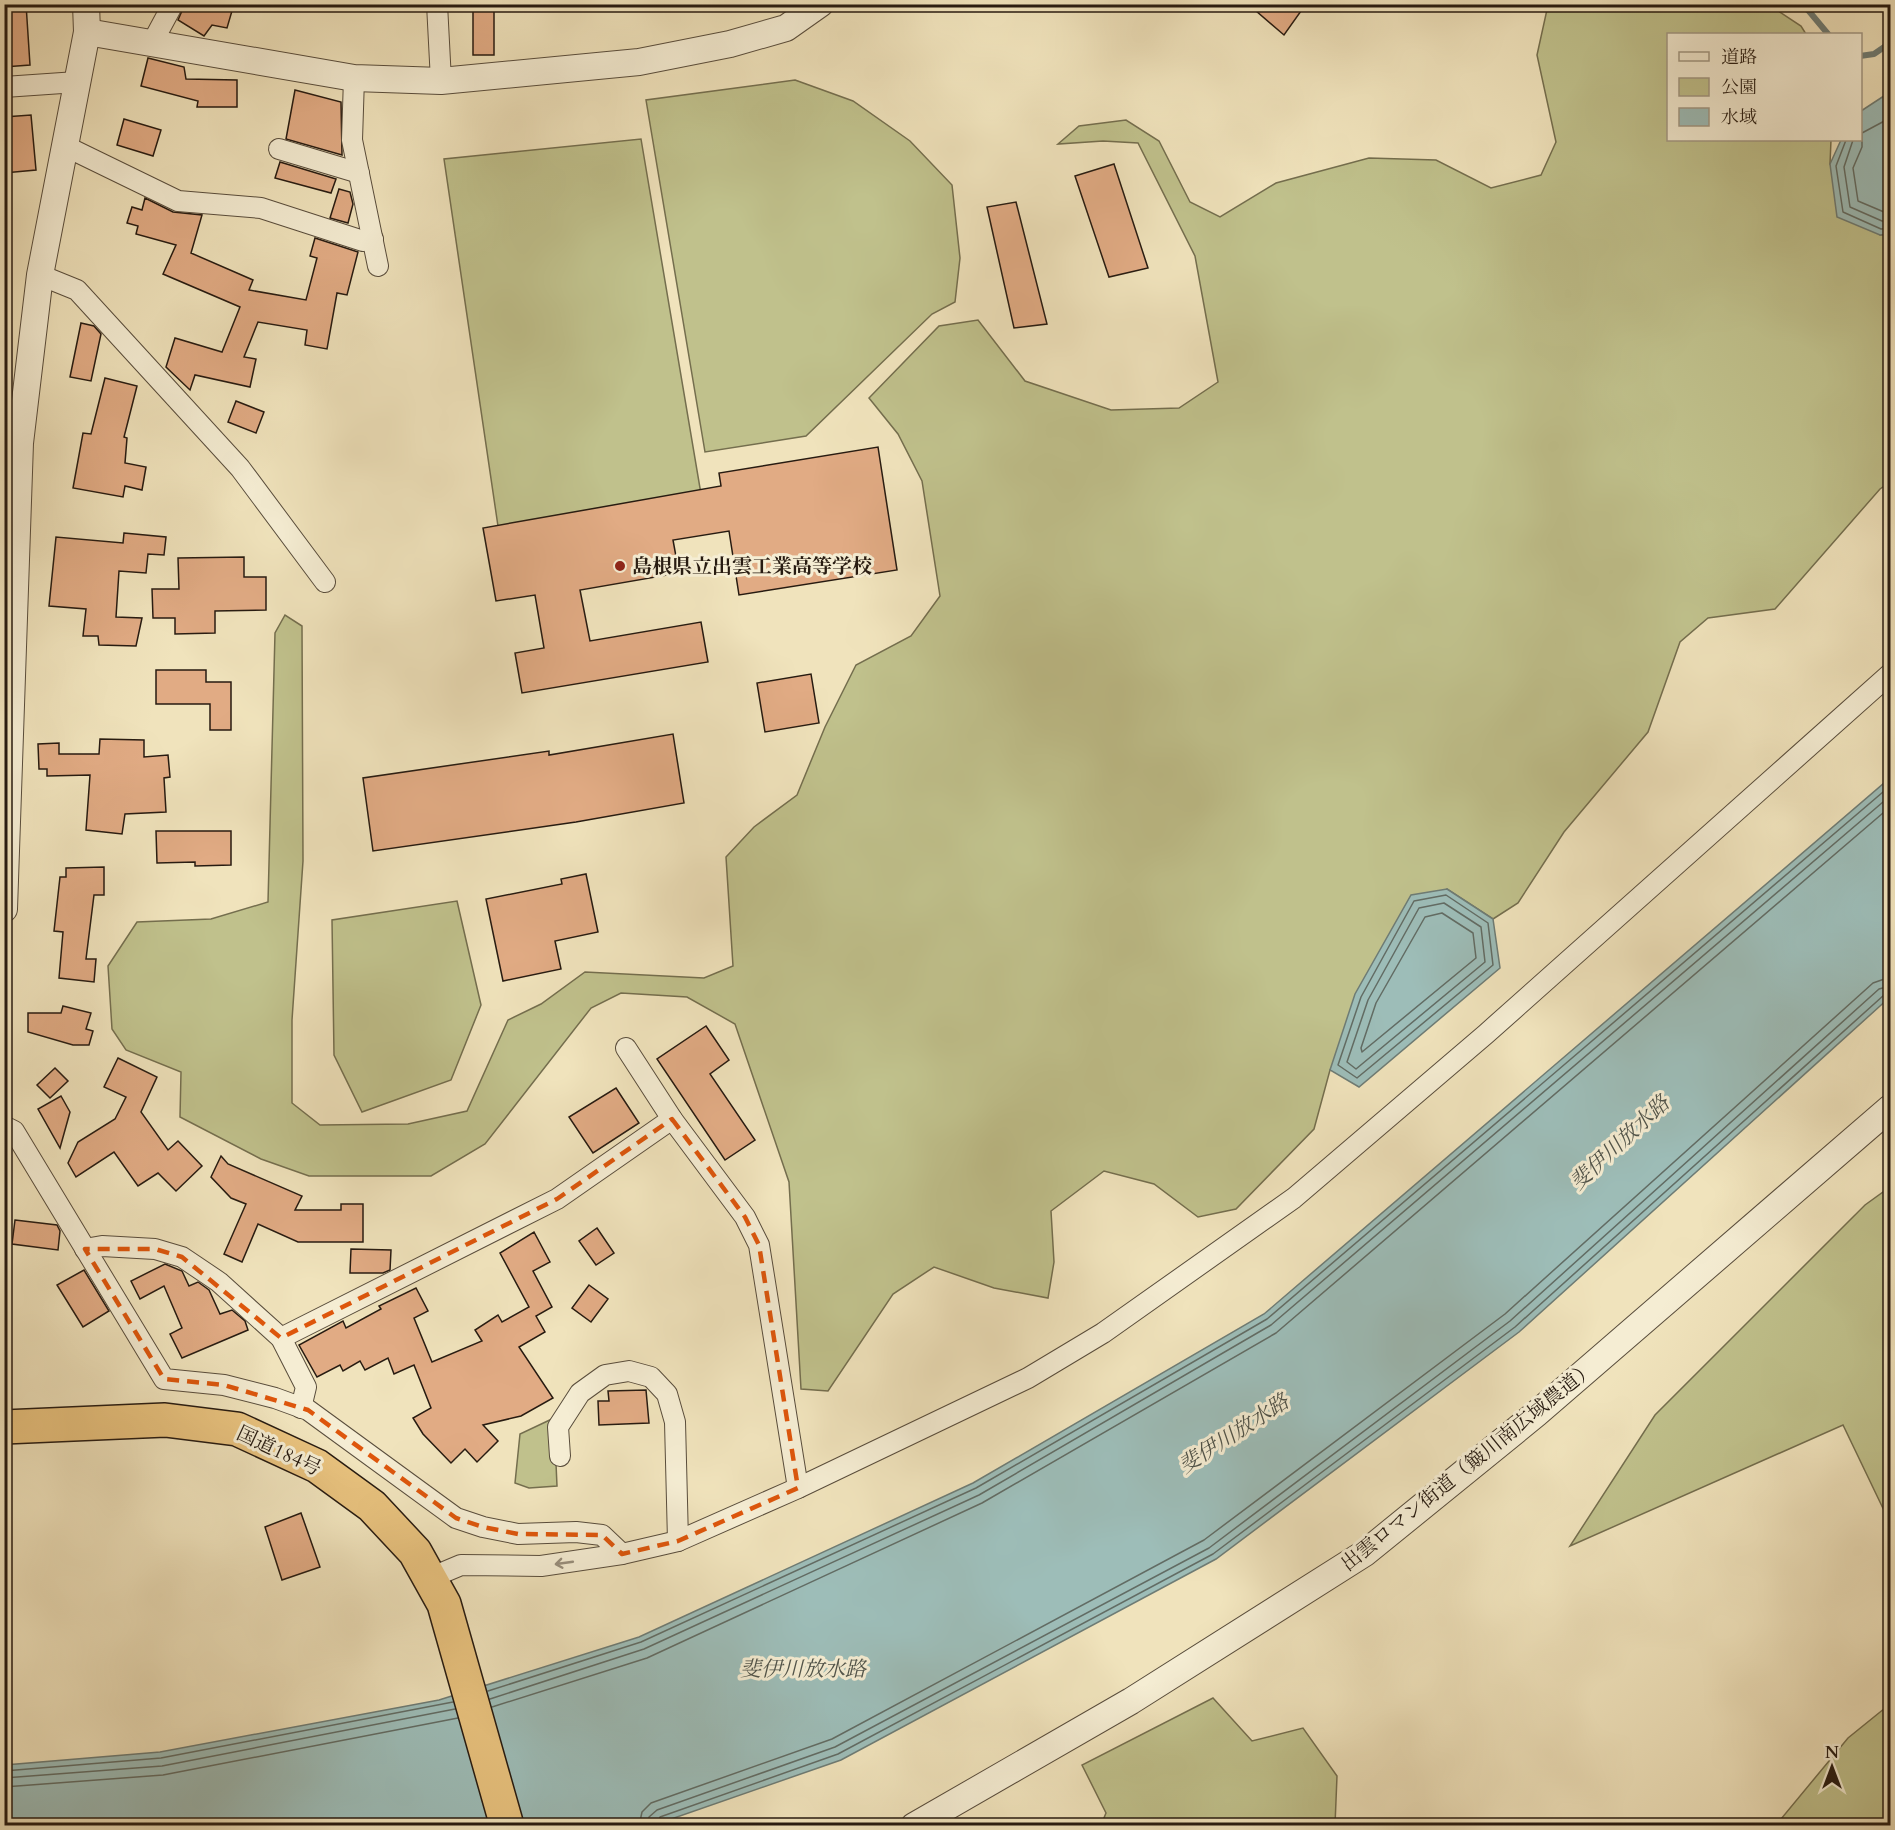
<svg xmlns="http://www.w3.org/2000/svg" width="1895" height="1830" font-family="Cardo,'Noto Serif JP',serif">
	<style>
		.green { fill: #c0c18c; stroke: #746e4e; stroke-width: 1.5 }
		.water { fill: #9dbdb8; stroke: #6e7c75; stroke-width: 1.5 }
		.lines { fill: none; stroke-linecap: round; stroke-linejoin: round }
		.shore { stroke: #626c64; stroke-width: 1.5 }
		.stream { stroke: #6e7c75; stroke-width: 6 }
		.building { fill: #e1ab84; stroke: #271b11; stroke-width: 1.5 }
		.minor-casing { stroke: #594d3c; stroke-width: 22 }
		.tertiary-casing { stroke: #594d3c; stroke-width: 28 }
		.trunk-casing { stroke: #271b11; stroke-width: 36 }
		.minor { stroke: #f5edd3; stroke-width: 20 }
		.tertiary { stroke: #f5edd3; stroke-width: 26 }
		.trunk { stroke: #e8c27e; stroke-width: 33 }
		.oneway { stroke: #988e7c }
		.marked { fill: none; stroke: #de560c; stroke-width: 4.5; stroke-dasharray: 12 8; stroke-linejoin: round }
		.poi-dot { fill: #8f2418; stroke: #f5edd3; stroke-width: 2 }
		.labels { text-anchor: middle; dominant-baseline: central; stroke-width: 6; stroke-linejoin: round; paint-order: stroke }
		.poi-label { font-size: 20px; font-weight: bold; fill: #271b11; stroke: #f5edd3; text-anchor: start }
		.street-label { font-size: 20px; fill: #271b11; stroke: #f5edd3 }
		.water-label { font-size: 21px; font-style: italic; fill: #50544b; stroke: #f5edd3 }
	</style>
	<rect width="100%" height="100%" fill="#f0e3bc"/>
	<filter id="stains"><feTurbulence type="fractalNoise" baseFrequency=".00333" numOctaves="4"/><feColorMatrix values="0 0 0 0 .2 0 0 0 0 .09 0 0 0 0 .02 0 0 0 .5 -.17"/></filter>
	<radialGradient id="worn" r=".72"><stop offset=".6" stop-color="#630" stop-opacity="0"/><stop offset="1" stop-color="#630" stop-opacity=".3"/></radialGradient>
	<g class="green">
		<polygon points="1548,5 1769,5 1801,26 1806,34 1668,34 1668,140 1831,140 1830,164 1880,235 1890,234 1890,482 1880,489 1775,609 1708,618 1680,642 1648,732 1564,832 1518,903 1493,919 1447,889 1330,1070 1314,1129 1236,1209 1198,1217 1154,1184 1104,1171 1051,1211 1054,1262 1048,1298 994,1288 934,1267 893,1294 828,1391 801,1389 789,1182 735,1024 687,997 621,993 591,1008 485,1144 431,1176 309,1176 261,1159 180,1117 181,1072 126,1050 112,1029 108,966 137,922 211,919 268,902 275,633 285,615 302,626 303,861 292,1020 292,1103 320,1125 408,1124 467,1111 508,1020 541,1004 585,972 704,978 733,966 726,857 754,827 797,795 825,727 856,665 911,636 940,596 922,481 898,434 869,398 939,326 978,320 1025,381 1111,410 1179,408 1218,382 1195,256 1138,143 1103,141 1058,144 1079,126 1126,120 1159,141 1190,202 1220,217 1276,183 1369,158 1436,160 1491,188 1541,175 1556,142 1537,55"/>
		<polygon points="795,80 853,101 910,141 952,185 960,258 955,302 932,314 806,436 705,452 646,100"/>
		<polygon points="641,139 702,500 499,533 444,159"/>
		<polygon points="457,901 481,1005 451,1080 362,1112 334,1055 332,920"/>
		<polygon points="1890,1187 1890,1523 1843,1425 1570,1546 1655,1415 1865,1205"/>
		<polygon points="554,1418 557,1486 529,1488 515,1483 520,1434"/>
		<polygon points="1213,1698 1252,1741 1303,1728 1337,1776 1335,1825 1101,1825 1106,1813 1082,1765"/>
		<polygon points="1890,1704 1890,1825 1776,1825 1848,1738"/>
	</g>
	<g class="water">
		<polygon points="1890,92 1890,234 1880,235 1837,217 1830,164 1841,140 1860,140 1861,111"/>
		<polygon points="1890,778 1890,997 1519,1332 1216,1559 841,1760 654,1825 5,1826 5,1765 160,1752 439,1700 639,1637 973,1483 1264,1314"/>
		<polygon points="1447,889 1493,919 1500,968 1359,1087 1330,1070 1355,994 1411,895"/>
	</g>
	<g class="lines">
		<g class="shore">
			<polyline points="1890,118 1862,133 1862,147 1853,168 1858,201 1884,212 1890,212"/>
			<polyline points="1846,140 1836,166 1843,212 1881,229 1890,228"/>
			<polyline points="1853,140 1844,167 1850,207 1882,221 1890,221"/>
			<polygon points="1446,895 1488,923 1493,965 1357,1078 1338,1065 1361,997 1414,901"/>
			<polygon points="1444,903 1481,927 1485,962 1356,1069 1347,1062 1368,1000 1419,908"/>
			<polygon points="1442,913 1473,933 1476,958 1362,1052 1361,1048 1376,1003 1425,917"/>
			<polyline points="488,1691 641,1642 976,1488 1267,1319 1890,786"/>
			<polyline points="490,1699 644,1649 979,1495 1271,1325 1890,796"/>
			<polyline points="492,1707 647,1658 982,1503 1276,1333 1890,807"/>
			<polyline points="4,1771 161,1758 453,1702"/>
			<polyline points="4,1778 162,1766 455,1709"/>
			<polyline points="4,1787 163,1775 458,1718"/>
			<polyline points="639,1826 642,1812 651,1803 832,1739 1204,1540 1505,1314 1873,983 1890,977"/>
			<polyline points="648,1826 649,1817 657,1810 835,1747 1209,1548 1510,1321 1879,989 1890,986"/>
			<polyline points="655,1826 660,1817 838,1754 1213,1554 1515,1327 1884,995 1890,993"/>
		</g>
		<g class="stream">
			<polyline points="1795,4 1808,10 1828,34"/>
			<polyline points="1860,56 1874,54 1890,43"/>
		</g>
	</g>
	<g class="building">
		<polygon points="4,4 26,4 30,65 4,67"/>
		<polygon points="185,4 234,4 227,28 212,25 204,36 178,20"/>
		<rect x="473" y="4" width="21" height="51"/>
		<polygon points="1248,4 1306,4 1284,35"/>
		<polygon points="148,58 184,67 186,79 237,80 237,107 197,107 198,101 141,86"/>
		<polygon points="295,90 341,102 342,155 286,139"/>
		<polygon points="31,115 36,170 4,173 4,117"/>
		<polygon points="124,119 161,130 153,156 117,145"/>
		<polygon points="280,162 336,179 331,193 275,178"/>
		<polygon points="1114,164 1148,268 1109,277 1075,176"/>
		<polygon points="339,189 350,192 353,204 348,223 330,218"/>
		<polygon points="145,198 173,212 202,215 191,253 253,280 249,290 306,300 317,258 310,256 315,238 358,252 347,295 337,293 327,349 305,345 307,330 258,322 244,357 256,359 250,387 195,375 190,390 166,367 175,338 222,352 240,307 163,274 176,245 136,234 138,226 127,223 132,207 142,210"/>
		<polygon points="1016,202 1047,324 1014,328 987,207"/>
		<polygon points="81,323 94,326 101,334 91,381 70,377"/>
		<polygon points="105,378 137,386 124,437 127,438 125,463 146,467 142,490 125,486 123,497 73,488 83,433 91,434"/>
		<polygon points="236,401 264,412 256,433 228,422"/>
		<polygon points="878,447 897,570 739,595 729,531 673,540 679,573 580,590 590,641 701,622 708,662 522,693 515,653 544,648 535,595 496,601 483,528 721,486 719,473"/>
		<polygon points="124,533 166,537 164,555 148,554 146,573 119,571 116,617 142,618 136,646 99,645 98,636 83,636 86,609 49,606 56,537 123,543"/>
		<polygon points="244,557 244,577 266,577 266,610 215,611 215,633 175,634 175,618 153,618 152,589 179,589 178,558"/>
		<polygon points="156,670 206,670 206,682 231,682 231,730 210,730 210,704 156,704"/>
		<polygon points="811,674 819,723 765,732 757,683"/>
		<polygon points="673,734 684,803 576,822 373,851 363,778 549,751 549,755"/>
		<polygon points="100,739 144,740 144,757 168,755 170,777 164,778 166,812 125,814 122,834 86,830 90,775 47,776 47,769 39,769 38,744 59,743 59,754 99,754"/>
		<polygon points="156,831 231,831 231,865 195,866 195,862 157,863"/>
		<polygon points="104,867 104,895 94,895 86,959 96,959 94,982 59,978 63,932 54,931 60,877 66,877 66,868"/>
		<polygon points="586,874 598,932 555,941 561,969 503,981 486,899 562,884 561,879"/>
		<polygon points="63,1006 91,1013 86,1029 93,1031 89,1045 73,1045 28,1032 28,1013 61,1013"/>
		<polygon points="706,1026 729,1060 710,1074 755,1140 725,1160 657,1059"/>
		<polygon points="118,1058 157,1077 141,1112 168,1150 178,1141 202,1166 176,1191 158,1173 138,1186 114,1152 76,1177 68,1163 78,1142 115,1119 126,1097 104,1087"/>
		<polygon points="55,1068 68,1081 50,1098 37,1085"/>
		<polygon points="616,1088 639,1123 593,1153 569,1117"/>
		<polygon points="61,1096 70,1112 60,1148 38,1109"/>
		<polygon points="221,1156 228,1164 302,1196 295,1210 341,1210 341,1204 363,1204 363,1242 298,1242 258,1224 242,1262 224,1254 246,1204 231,1198 211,1177"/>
		<polygon points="15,1220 57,1225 60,1231 58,1250 12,1244"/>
		<polygon points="597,1228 614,1253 596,1265 579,1241"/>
		<polygon points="534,1232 550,1262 533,1271 552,1307 536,1316 545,1332 519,1347 553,1398 521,1416 483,1425 498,1441 477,1462 465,1449 451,1463 423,1434 413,1418 431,1408 414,1365 394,1374 388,1358 365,1370 360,1361 343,1371 340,1365 317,1377 299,1345 343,1321 346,1328 381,1309 379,1306 416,1288 428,1311 414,1318 432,1362 482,1341 475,1330 498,1315 502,1322 529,1307 500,1253"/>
		<polygon points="351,1249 391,1250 390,1270 383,1273 350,1273"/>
		<polygon points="165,1264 182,1271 189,1286 198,1282 209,1290 220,1314 232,1310 245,1321 248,1330 182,1358 170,1334 182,1328 164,1286 140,1299 131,1281"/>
		<polygon points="84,1270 109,1311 83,1327 57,1285"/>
		<polygon points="589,1285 608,1299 591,1322 572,1308"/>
		<polygon points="608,1391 646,1390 649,1423 599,1425 598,1401 609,1401"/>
		<polygon points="301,1513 320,1567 282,1580 265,1527"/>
	</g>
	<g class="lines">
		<defs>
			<g id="minor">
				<polyline points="437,4 441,81"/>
				<polyline points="152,43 173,4"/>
				<polyline points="354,78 352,140 378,266"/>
				<polyline points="4,87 77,82"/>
				<polyline points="67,147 178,201 261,208 363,241 373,239"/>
				<polyline points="279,149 359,173"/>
				<polyline points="40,275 77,290 240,468 325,582"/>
				<polyline points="626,1048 672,1119 745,1217 759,1245 798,1488"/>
				<polyline points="4,1126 14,1131 164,1379 224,1385 275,1398 308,1410 456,1518 483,1527 518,1534 576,1532 602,1535 622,1554"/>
				<polyline points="85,1249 102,1246 155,1249 182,1257 219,1282 281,1338 306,1387 301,1408"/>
				<polyline points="281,1338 557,1199 672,1119"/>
				<polyline points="560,1456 558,1427 580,1393 605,1375 629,1371 651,1377 667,1394 675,1422 678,1541"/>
				<polyline points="430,1578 461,1565 541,1566 622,1554 678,1541 798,1488 1028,1378 1103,1333 1294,1198 1486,1034 1890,674"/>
			</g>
			<g id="tertiary">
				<polyline points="87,32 354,78 441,81 639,62 730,44 786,28 820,4"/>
				<polyline points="4,909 20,443 40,275 87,32 86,4"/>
				<polyline points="914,1826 1131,1701 1365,1553 1536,1414 1890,1108"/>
			</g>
			<polyline id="trunk" points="4,1427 165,1420 237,1429 317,1466 372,1506 415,1552 444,1604 507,1826"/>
		</defs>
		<use href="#minor" class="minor-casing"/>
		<use href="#tertiary" class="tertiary-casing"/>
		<use href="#trunk" class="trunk-casing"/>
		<use href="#minor" class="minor"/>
		<use href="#tertiary" class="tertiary"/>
		<use href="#trunk" class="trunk"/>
	</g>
	<defs><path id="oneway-shaft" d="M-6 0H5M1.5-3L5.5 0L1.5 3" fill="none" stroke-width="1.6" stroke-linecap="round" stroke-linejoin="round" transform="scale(1.5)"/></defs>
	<use class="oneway" href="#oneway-shaft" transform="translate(564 1563) rotate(172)"/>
	<path class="marked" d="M 672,1119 L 745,1217 L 759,1245 L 798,1488 L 678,1541 L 622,1554 L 602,1535 L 518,1534 L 483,1527 L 456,1518 L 308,1410 L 224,1385 L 164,1379 L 85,1249 L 155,1249 L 182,1257 L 281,1338 L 557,1199 Z"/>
	<circle class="poi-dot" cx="620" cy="566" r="6"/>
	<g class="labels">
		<g class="poi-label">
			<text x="632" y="566">島根県立出雲工業高等学校</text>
		</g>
		<g class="street-label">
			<text transform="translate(279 1451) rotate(25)">国道184号</text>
			<text transform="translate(1468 1466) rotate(-39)">出雲ロマン街道（簸川南広域農道）</text>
		</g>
		<g class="water-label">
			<text transform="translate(1620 1143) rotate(-43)">斐伊川放水路</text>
			<text transform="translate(1234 1434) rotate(-33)">斐伊川放水路</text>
			<text x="803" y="1669">斐伊川放水路</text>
		</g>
	</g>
	<rect width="1895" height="1830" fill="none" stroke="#f0e3bc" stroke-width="24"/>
	<rect x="6" y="6" width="1883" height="1818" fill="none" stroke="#271b11" stroke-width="3"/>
	<rect x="12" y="12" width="1871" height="1806" fill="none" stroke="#271b11" stroke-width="1.5"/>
	<rect x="1667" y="33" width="195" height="108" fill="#f5edd3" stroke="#a39985" stroke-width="1.5"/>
	<rect x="1679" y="52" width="30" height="9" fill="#f5edd3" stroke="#a39985" stroke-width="1.5"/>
	<text x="1721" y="63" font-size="18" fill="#271b11">道路</text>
	<rect x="1679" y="78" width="30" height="18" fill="#c0c18c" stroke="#a39985" stroke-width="1.5"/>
	<text x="1721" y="93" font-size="18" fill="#271b11">公園</text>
	<rect x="1679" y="108" width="30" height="18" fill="#9dbdb8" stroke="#a39985" stroke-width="1.5"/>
	<text x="1721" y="123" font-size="18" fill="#271b11">水域</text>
	<g transform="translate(1832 1767)" stroke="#f5edd3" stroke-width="4.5" paint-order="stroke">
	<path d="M0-4.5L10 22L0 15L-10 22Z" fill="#271b11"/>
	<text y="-9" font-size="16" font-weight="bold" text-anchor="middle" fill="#271b11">N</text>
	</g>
	<rect width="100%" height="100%" filter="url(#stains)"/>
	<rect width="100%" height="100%" fill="url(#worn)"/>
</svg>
